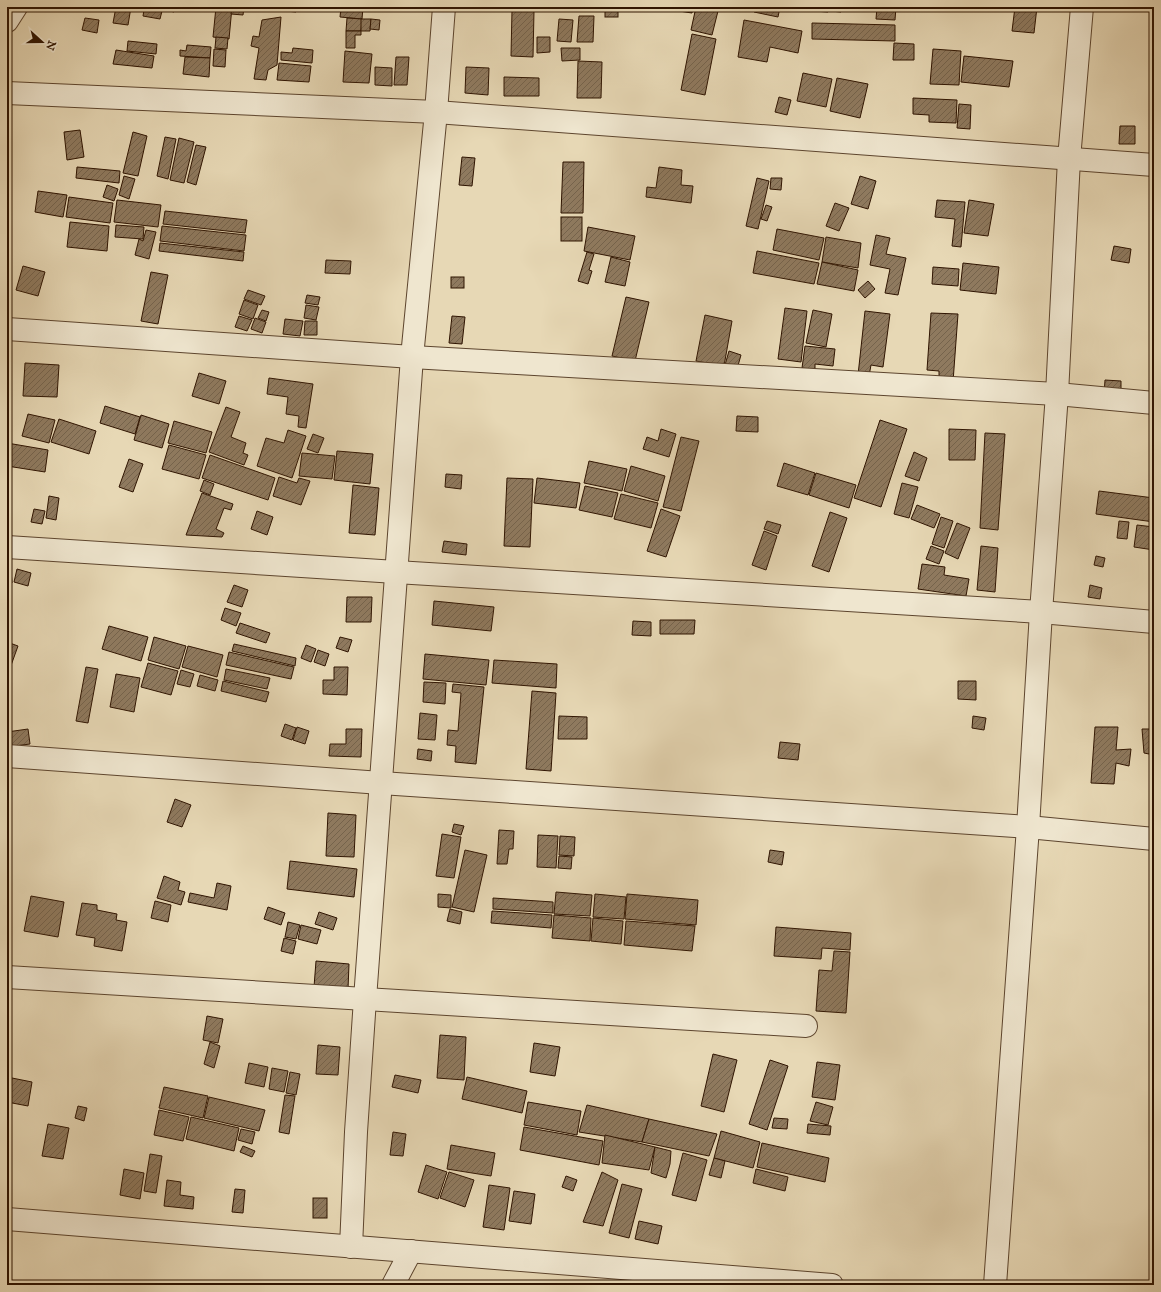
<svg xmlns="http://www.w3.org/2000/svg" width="1161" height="1292" font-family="'IM FELL Great Primer',serif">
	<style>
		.building { fill: url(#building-hatch); stroke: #2f1401 }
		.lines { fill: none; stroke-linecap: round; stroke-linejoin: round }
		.minor-casing { stroke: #5d452e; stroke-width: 24 }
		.minor { stroke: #efe6cf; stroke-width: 22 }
	</style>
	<defs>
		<pattern id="building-hatch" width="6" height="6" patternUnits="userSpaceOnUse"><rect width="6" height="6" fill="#8f7a5f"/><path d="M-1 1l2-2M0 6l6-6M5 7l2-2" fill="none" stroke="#75634c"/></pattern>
	</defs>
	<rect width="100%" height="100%" fill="#e7d8b5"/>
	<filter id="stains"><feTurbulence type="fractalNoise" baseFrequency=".005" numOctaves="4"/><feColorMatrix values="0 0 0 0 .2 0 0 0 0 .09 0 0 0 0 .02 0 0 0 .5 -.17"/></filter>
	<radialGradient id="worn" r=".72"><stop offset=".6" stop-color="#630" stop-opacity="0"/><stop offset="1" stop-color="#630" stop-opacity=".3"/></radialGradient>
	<g class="building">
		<polygon points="116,7 131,7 128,25 113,23"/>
		<polygon points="134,7 163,7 160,19 143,16 144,10 134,8"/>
		<polygon points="162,7 175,7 174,12 162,9"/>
		<polygon points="216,7 232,7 229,39 213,37"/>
		<polygon points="232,7 244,7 243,15 231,14"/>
		<polygon points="284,7 295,7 296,12 286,11"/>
		<polygon points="341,7 363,7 362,19 340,17"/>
		<rect x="605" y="7" width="13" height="10"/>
		<polygon points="666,7 693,7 692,13 666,9"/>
		<polygon points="696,7 719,7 712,35 691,30"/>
		<polygon points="755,7 780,7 778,17 754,12"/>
		<polygon points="814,7 828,7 828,12 814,11"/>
		<polygon points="831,7 841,7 841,12 830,11"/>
		<polygon points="877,7 896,7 895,20 876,19"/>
		<polygon points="1015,7 1037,7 1034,33 1012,31"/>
		<polygon points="512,10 534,11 533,57 511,56"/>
		<polygon points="579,16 594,16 593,42 577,42"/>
		<polygon points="281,17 277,65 268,70 266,80 254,79 259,48 251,46 253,36 259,37 262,20"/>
		<polygon points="85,18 99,20 97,33 82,30"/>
		<polygon points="347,18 362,19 361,31 346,31"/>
		<polygon points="361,19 371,19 370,31 361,31"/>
		<polygon points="371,19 380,20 379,30 370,29"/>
		<polygon points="559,19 573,20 571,42 557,41"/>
		<polygon points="744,20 802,31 798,53 770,47 767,62 738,57"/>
		<polygon points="812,23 895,25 895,41 812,39"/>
		<polygon points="346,31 361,31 361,35 355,35 355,48 346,48"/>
		<polygon points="692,34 716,39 705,95 681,90"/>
		<polygon points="216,37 228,38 227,49 215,48"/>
		<polygon points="537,37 550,37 550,52 537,53"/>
		<polygon points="128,41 157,44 156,54 127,51"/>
		<polygon points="894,43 914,44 914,60 893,60"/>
		<polygon points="187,45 211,47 210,58 180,56 180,50 186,51"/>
		<polygon points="293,48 313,50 312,63 281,60 281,52 292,53"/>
		<polygon points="561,48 580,48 580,60 562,61"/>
		<polygon points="214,49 226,50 225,67 213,66"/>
		<polygon points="933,49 961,51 959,85 930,84"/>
		<polygon points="116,50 154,56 152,68 113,64"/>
		<polygon points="345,51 372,54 369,83 343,82"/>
		<polygon points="964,56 1013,61 1009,87 961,82"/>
		<polygon points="185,57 210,58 209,77 183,74"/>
		<polygon points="396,57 409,57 407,85 394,85"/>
		<polygon points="578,61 602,62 601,98 577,98"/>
		<polygon points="279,63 311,66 309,82 277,80"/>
		<polygon points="375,67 392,68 392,86 375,85"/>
		<polygon points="466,67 489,68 488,95 465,93"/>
		<polygon points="803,73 832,79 826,107 797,101"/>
		<polygon points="504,77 539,78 539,96 504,96"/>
		<polygon points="837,78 868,84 860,118 830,111"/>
		<polygon points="779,97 791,100 787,115 775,112"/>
		<polygon points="913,98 957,100 956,123 929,122 929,115 913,114"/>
		<polygon points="959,104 971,105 970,129 957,128"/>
		<polygon points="1120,126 1135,126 1135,144 1119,144"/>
		<polygon points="80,130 84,157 67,160 64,132"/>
		<polygon points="133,132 147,136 138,176 123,173"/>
		<polygon points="165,137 176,139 168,179 157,176"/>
		<polygon points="179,138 194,142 184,183 170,180"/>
		<polygon points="196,145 206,147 196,185 187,182"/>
		<polygon points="462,157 475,158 472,186 459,185"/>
		<polygon points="563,162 584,162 583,213 561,213"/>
		<polygon points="77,167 120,171 119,183 76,178"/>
		<polygon points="659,167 682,170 681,185 693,186 691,203 646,197 647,187 656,188"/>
		<polygon points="124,176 135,179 129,199 119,195"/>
		<polygon points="860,176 876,181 868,209 851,204"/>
		<polygon points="757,178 769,181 758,229 746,226"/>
		<polygon points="771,178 782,178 781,190 770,189"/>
		<polygon points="107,185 118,189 114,201 103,197"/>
		<polygon points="38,191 67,195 63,217 35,212"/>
		<polygon points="69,197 113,203 110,223 66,217"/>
		<polygon points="117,200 161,205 158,227 114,222"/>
		<polygon points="937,200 965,202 961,247 952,246 955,219 935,217"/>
		<polygon points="969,200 994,204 988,236 964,233"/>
		<polygon points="835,203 849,208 839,231 826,226"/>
		<polygon points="766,205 772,207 767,221 761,219"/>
		<polygon points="165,211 247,220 245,233 163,224"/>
		<rect x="561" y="217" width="21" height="24"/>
		<polygon points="70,222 109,226 107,251 67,247"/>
		<polygon points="116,225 144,227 143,239 115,237"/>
		<polygon points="162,226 246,235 244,251 160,241"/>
		<polygon points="588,227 635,236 630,260 584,251"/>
		<polygon points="777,229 824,238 819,260 773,250"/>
		<polygon points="146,230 156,232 149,259 135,255 139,239 143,241"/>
		<polygon points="876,235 890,238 886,254 906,258 898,295 885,293 890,269 870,265"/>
		<polygon points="826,237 861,243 858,268 822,262"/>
		<polygon points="160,243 244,252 243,261 159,251"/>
		<polygon points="1114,246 1131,249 1129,263 1111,260"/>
		<polygon points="757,251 819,263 814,284 753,273"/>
		<polygon points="587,252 594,254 589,270 592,271 588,284 578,281"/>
		<polygon points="611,257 630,262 625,286 605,282"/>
		<polygon points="326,260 351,261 350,274 325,273"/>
		<polygon points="822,262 858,270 854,291 817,284"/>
		<polygon points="963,263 999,267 996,294 960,290"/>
		<polygon points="23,266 45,272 38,296 16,290"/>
		<polygon points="933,267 959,269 958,286 932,284"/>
		<polygon points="151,272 168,275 158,324 141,321"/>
		<rect x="451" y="277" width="13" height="11"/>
		<polygon points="868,281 875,289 865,298 858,290"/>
		<polygon points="248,290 265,296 261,305 244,299"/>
		<polygon points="307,295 320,297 318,305 305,303"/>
		<polygon points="626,297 649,302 635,361 612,356"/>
		<polygon points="244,300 258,305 253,319 239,314"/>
		<polygon points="306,305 319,307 316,320 304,318"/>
		<polygon points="785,308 807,311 801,362 778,359"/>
		<polygon points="262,310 269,312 266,321 258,318"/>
		<polygon points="813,310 832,314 826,347 806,343"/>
		<polygon points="865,311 890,314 883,367 871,365 869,376 858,375"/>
		<polygon points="931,313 958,314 953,382 939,381 939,371 927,370"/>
		<polygon points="705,315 732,321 724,366 696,361"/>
		<polygon points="239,316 252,320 247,331 235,327"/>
		<polygon points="452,316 465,317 462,344 449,343"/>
		<polygon points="255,318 266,322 262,333 251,329"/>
		<polygon points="285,319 303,321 300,336 283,334"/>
		<polygon points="305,321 317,321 317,335 304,335"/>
		<polygon points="805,346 835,349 833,366 815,364 815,370 802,368"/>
		<polygon points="729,351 741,355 737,369 725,365"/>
		<polygon points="25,363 59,365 57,397 23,396"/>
		<polygon points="199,373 226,381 219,404 192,396"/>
		<polygon points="269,378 313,384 306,428 298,427 299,416 286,414 288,397 267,394"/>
		<polygon points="1105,380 1121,381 1121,396 1104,395"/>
		<polygon points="105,406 140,417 135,434 100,423"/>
		<polygon points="226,407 240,412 231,437 246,443 243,453 248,455 244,465 209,452"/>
		<polygon points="28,414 55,420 49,443 22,436"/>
		<polygon points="141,415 169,424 162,448 134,440"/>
		<polygon points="737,416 758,417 758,432 736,431"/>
		<polygon points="59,419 96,431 89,454 51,442"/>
		<polygon points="880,420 907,429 881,507 854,498"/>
		<polygon points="174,421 212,432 206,453 168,443"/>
		<polygon points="661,429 676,434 669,457 643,449 647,437 658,441"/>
		<polygon points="949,429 976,430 975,460 949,460"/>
		<polygon points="288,430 306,436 292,478 257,466 266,438 284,443"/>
		<polygon points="985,433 1005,434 998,530 980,528"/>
		<polygon points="313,434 324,438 318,453 307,449"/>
		<polygon points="681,437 699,441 681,511 663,507"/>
		<polygon points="7,443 48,450 45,472 7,466"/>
		<polygon points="169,445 206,455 199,479 162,469"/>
		<polygon points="337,451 373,454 370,484 334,480"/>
		<polygon points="914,452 927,458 919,481 905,476"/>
		<polygon points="302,453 335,456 332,479 299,476"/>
		<polygon points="210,455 275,478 268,500 202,478"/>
		<polygon points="129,459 143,464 133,492 119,487"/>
		<polygon points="589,461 627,469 622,491 584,483"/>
		<polygon points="784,463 815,473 808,495 777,486"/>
		<polygon points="631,466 665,476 658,501 624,491"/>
		<polygon points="816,473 856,485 849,508 809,495"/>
		<polygon points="446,474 462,475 461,489 445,487"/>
		<polygon points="279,477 297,483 299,478 310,481 301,505 273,496"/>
		<polygon points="507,478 533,479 530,547 504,546"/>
		<polygon points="537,478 580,483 576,508 534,503"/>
		<polygon points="204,480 214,484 210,495 200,491"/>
		<polygon points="902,483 918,487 909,518 894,514"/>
		<polygon points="353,485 379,488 375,535 349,533"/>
		<polygon points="585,486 618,493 612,517 579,510"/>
		<polygon points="1099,491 1154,498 1154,522 1096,514"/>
		<polygon points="202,493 233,504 231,510 224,508 216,529 224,533 222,537 186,535"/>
		<polygon points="621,494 658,503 651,528 614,519"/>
		<polygon points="49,496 59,498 56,520 46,518"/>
		<polygon points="917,505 940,514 934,528 911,519"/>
		<polygon points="34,509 45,511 42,524 31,522"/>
		<polygon points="661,509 680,516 666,557 647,551"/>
		<polygon points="257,511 273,517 267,535 251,529"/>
		<polygon points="830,512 847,518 829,572 812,566"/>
		<polygon points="941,517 953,521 944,548 932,544"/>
		<polygon points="767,521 781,525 778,534 764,529"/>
		<polygon points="1119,521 1129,522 1127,539 1117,538"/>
		<polygon points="957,523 970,528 958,559 945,553"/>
		<polygon points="1137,525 1154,527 1154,550 1134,547"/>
		<polygon points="764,531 777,536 766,570 752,565"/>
		<polygon points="444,541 467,544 466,555 442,552"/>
		<polygon points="931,546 944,551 939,564 926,559"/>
		<polygon points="981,546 998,548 995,592 977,590"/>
		<polygon points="1096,556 1105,558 1103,567 1094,565"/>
		<polygon points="922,564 945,567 944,575 969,579 966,596 918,589"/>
		<polygon points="17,569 31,573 28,586 14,582"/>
		<polygon points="7,570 11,570 12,583 7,583"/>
		<polygon points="234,585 248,590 242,607 227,602"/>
		<polygon points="1090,585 1102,588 1100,599 1088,597"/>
		<polygon points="347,597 372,597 371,622 346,622"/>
		<polygon points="434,601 494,607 491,631 432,625"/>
		<polygon points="225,608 241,613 236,626 221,620"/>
		<polygon points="660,620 695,620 694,634 660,634"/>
		<polygon points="633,621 651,622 651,636 632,635"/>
		<polygon points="240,623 270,633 266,643 236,633"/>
		<polygon points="109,626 148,637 141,661 102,649"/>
		<polygon points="154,637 186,646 179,669 148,660"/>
		<polygon points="340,637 352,640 348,652 336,648"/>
		<polygon points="7,642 18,646 9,671 7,671"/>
		<polygon points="234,644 296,658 295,666 232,651"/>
		<polygon points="306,645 316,649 311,662 301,658"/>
		<polygon points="188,646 223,655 217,677 182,667"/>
		<polygon points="318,650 329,654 325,666 314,662"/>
		<polygon points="229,652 294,667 291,679 226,665"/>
		<polygon points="425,654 489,660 486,685 423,679"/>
		<polygon points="494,660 557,664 556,688 492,683"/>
		<polygon points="148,663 178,671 171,695 141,687"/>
		<polygon points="86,667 98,669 88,723 76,721"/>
		<polygon points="334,667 348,667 347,695 323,694 323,680 334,680"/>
		<polygon points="226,669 270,678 267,689 224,680"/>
		<polygon points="181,670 194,674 190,687 177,684"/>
		<polygon points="116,674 140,678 134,712 110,707"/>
		<polygon points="200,675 218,680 215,691 197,686"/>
		<polygon points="223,681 269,692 266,702 221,691"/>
		<polygon points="958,681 976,681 976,700 958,699"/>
		<polygon points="424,682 446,683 445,704 423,702"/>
		<polygon points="453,684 484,687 476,764 455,762 456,746 447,745 448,730 458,731 461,693 452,692"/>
		<polygon points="532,691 556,693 551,771 526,769"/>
		<polygon points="420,713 437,715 435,740 418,739"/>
		<polygon points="559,716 587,717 587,739 558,739"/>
		<polygon points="973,716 986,718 984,730 972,728"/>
		<polygon points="285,724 296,728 292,740 281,736"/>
		<polygon points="297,727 309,731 305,744 293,740"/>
		<polygon points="1095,727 1118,727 1116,750 1131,749 1129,766 1116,763 1114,784 1091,783"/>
		<polygon points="28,729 30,744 7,747 7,732"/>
		<polygon points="346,729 362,729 361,757 329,756 330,744 346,744"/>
		<polygon points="1142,729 1154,729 1154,755 1144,753"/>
		<polygon points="780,742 800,744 798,760 778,758"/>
		<polygon points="418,749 432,751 431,761 417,759"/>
		<polygon points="175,799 191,805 182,827 167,822"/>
		<polygon points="328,813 356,815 354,857 326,856"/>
		<polygon points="454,824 464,826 461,835 452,832"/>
		<polygon points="499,830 514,831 513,849 509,849 507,864 497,864"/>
		<polygon points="442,834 461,837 454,878 436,876"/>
		<polygon points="538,835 558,836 556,868 537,867"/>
		<polygon points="560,836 575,837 574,856 559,855"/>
		<polygon points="465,850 487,855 474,912 452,907"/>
		<polygon points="770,850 784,852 782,865 768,862"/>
		<polygon points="559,856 572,857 571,869 558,868"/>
		<polygon points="290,861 357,869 354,897 287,889"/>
		<polygon points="164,876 180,882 178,890 185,892 181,905 157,898"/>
		<polygon points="217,883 231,886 227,910 188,902 190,893 214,898"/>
		<polygon points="556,892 592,895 590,916 554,914"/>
		<polygon points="438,894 451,895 451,908 438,907"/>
		<polygon points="595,894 626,897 624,919 593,917"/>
		<polygon points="627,894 698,900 696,925 625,919"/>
		<polygon points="31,896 64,902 58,937 24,931"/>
		<polygon points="493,898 553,902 553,913 493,909"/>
		<polygon points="155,901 171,905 168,922 151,918"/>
		<polygon points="82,903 97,905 97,910 117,914 116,920 127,922 122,951 94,946 95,938 76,935"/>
		<polygon points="268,907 285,913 281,925 264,919"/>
		<polygon points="450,909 462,912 460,924 447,921"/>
		<polygon points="492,911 552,915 551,928 491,923"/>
		<polygon points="319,912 337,918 333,930 315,924"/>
		<polygon points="554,915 591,918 590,941 552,938"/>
		<polygon points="593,918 623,921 621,944 591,941"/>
		<polygon points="626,921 695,926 692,951 624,945"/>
		<polygon points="288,922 300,925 296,939 285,937"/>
		<polygon points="301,925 321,930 317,944 298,939"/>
		<polygon points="776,927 851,933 850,950 822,948 821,959 774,956"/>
		<polygon points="284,938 296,941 293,954 281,951"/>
		<polygon points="834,951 850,952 846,1013 816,1011 819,970 832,971"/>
		<polygon points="316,961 349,964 348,989 314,987"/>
		<polygon points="207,1016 223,1019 218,1043 203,1040"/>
		<polygon points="440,1035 466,1037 464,1080 437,1078"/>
		<polygon points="210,1042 220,1046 214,1068 204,1064"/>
		<polygon points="534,1043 560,1047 555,1076 530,1072"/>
		<polygon points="318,1045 340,1047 338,1075 316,1074"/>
		<polygon points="713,1054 737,1060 724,1112 701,1106"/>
		<polygon points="770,1060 788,1066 767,1130 749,1124"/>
		<polygon points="817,1062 840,1065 835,1100 812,1097"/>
		<polygon points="249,1063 268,1067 264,1087 245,1083"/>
		<polygon points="272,1068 288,1071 284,1092 269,1089"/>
		<polygon points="290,1072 300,1074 296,1095 286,1093"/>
		<polygon points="395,1075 421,1080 418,1093 392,1087"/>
		<polygon points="7,1077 32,1082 28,1106 7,1102"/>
		<polygon points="467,1077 527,1091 522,1113 462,1099"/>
		<polygon points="164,1087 208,1096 203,1118 159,1108"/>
		<polygon points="285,1095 295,1096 289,1134 279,1132"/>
		<polygon points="209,1097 265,1110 259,1131 204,1118"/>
		<polygon points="528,1102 581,1111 577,1135 524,1125"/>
		<polygon points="816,1102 833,1107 828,1125 810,1121"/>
		<polygon points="587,1105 649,1119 642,1142 579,1132"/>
		<polygon points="78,1106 87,1108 84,1121 75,1118"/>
		<polygon points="159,1110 189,1117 183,1141 154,1135"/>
		<polygon points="191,1117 239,1128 234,1151 186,1139"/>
		<polygon points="774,1118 788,1119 787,1129 772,1128"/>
		<polygon points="649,1119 717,1134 709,1156 642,1142"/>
		<polygon points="48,1124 69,1128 63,1159 42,1156"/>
		<polygon points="808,1124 831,1126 830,1135 807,1133"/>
		<polygon points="524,1127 603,1141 599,1165 520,1150"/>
		<polygon points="241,1129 255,1132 252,1144 238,1140"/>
		<polygon points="721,1131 760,1142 753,1168 714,1158"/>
		<polygon points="393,1132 406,1134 403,1156 390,1155"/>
		<polygon points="605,1135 655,1147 649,1170 602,1163"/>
		<polygon points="762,1143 829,1158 825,1182 757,1167"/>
		<polygon points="451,1145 495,1153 491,1176 447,1169"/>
		<polygon points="243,1146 255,1151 252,1157 240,1152"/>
		<polygon points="655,1147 671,1151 670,1164 666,1178 651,1173"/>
		<polygon points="683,1153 707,1160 696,1201 672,1195"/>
		<polygon points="150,1154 162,1156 156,1193 144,1191"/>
		<polygon points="714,1158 725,1161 721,1178 709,1175"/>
		<polygon points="426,1165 447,1172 438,1199 418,1192"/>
		<polygon points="124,1169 144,1173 140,1199 120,1195"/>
		<polygon points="756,1169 788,1177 785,1191 753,1183"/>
		<polygon points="449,1172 474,1180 465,1207 440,1198"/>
		<polygon points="602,1172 618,1180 603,1226 583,1222"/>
		<polygon points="566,1176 577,1180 573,1191 562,1187"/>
		<polygon points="167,1180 181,1182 180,1195 194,1197 193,1209 164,1206"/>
		<polygon points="622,1184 642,1189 629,1238 609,1233"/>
		<polygon points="489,1185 510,1188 504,1230 483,1227"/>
		<polygon points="235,1189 245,1190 243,1213 232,1212"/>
		<polygon points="514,1191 535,1194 531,1224 509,1221"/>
		<rect x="313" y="1198" width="14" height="20"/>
		<polygon points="639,1221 662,1226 658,1244 635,1239"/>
	</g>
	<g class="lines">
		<defs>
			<g id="minor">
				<polyline points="7,21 16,7"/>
				<polyline points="7,93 436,112 1154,165"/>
				<polyline points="7,329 412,357 1057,394 1154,403"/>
				<polyline points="7,547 396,572 1041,612 1154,622"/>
				<polyline points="7,756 381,783 1028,827 1154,839"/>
				<polyline points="7,977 806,1026"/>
				<polyline points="7,1219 832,1285"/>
				<polyline points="351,1247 356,1132 365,999 412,357 436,112 444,7"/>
				<polyline points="393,1285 411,1251"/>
				<polyline points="995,1285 1028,827 1041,612 1057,394 1069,159 1082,7"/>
			</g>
		</defs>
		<use href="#minor" class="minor-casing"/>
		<use href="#minor" class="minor"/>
	</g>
	<rect width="1161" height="1292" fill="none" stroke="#e7d8b5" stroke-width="24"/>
	<rect x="8" y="8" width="1145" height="1276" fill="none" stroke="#2f1401" stroke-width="2"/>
	<rect x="12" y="12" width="1137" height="1268" fill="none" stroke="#2f1401"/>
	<g transform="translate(42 42) rotate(111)" stroke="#efe6cf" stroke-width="3" paint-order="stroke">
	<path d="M0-3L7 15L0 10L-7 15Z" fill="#2f1401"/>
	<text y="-6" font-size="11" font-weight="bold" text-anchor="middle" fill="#2f1401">N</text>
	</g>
	<rect width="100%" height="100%" filter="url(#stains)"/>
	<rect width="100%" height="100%" fill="url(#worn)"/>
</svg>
